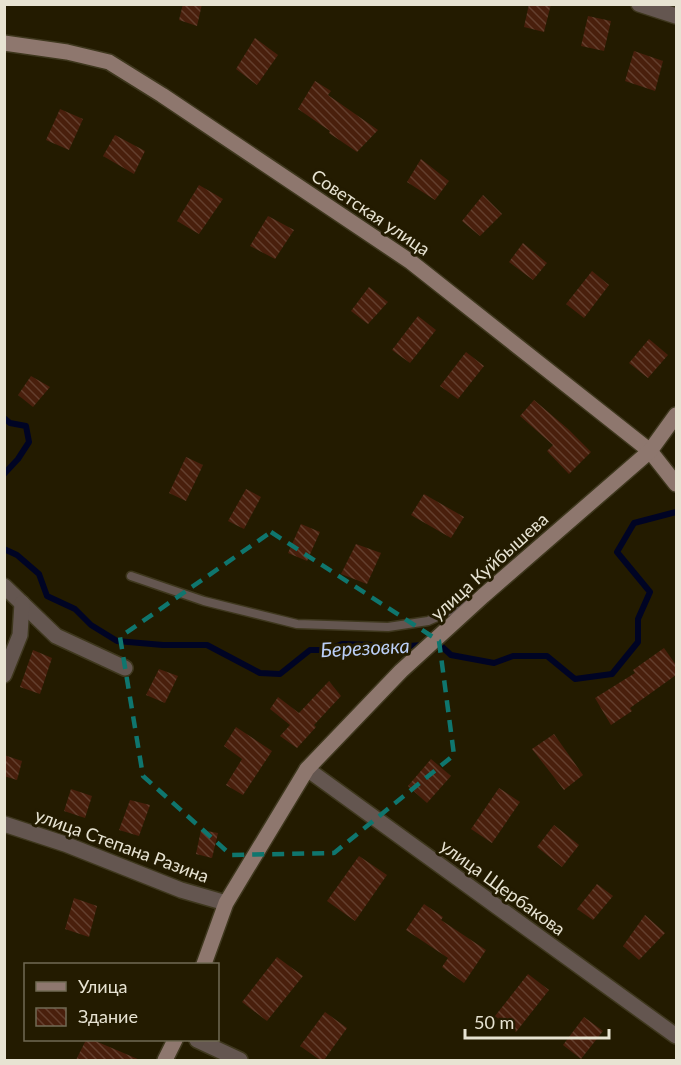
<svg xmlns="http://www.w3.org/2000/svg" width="681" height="1065" font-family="Lato,sans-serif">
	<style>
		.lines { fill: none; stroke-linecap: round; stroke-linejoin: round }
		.stream { stroke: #000424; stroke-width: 6 }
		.building { fill: url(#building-back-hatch) }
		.lane-casing { stroke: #3e371d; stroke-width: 11 }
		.street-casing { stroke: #3e371d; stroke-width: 18 }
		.secondary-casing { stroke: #3e371d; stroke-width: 18 }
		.lane { stroke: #645650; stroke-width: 8 }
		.street { stroke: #645650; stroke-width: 15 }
		.secondary { stroke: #8e776e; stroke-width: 15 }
		.marked { fill: none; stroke: #0f766e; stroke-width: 4.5; stroke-dasharray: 12 8; stroke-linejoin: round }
		.labels { text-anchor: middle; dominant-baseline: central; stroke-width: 6; stroke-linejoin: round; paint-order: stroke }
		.street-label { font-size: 18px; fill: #e7e3d2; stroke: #231b00 }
		.water-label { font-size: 20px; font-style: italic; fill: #bbcff7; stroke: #231b00 }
	</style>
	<defs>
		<pattern id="building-back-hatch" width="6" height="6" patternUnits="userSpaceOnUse" patternTransform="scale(1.5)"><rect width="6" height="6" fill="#491f0c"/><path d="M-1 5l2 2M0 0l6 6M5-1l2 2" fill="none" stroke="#633f2e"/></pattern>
	</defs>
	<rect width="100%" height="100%" fill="#231b00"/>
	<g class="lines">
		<g class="stream">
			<polyline points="4,418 10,423 26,426 29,442 18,459 4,474"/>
			<polyline points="4,549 17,555 39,574 47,596 75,609 91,625 117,641 163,645 207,645 260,673 280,674 310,650 327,650 342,644 408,646 439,644 451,655 494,663 513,656 547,656 575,679 612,674 638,642 638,619 650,592 617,552 634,523 676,512"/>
		</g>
	</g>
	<g class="building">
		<polygon points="183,4 202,4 197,26 179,20"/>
		<polygon points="529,4 551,4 544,32 524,27"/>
		<polygon points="588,16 611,21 604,51 581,46"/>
		<polygon points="255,38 278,55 257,85 236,69"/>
		<polygon points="634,51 663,61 655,91 625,81"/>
		<polygon points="315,81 331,91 328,95 378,130 357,152 329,133 330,131 298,109"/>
		<polygon points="60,109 83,119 69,150 46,140"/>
		<polygon points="115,135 145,151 134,174 103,156"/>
		<polygon points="421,159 449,181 435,200 407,182"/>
		<polygon points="199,185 223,199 199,234 177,221"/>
		<polygon points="483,195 502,214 480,236 462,221"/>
		<polygon points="268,216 294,230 275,259 250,246"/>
		<polygon points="523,243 547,263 533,280 509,262"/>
		<polygon points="592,271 609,285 584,318 566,304"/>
		<polygon points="369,287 388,302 368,324 351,311"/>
		<polygon points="418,316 436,330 410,363 392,350"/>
		<polygon points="649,339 668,355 648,378 629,363"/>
		<polygon points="466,352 484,366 458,399 440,386"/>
		<polygon points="31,376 50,387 33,407 18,395"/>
		<polygon points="534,400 568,429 591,452 569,474 547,451 553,445 520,416"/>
		<polygon points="186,457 203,465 186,501 169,493"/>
		<polygon points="246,489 261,497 244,529 228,521"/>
		<polygon points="424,494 464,517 451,538 411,515"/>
		<polygon points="301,524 320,532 307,561 288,553"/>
		<polygon points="356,544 381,553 367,584 341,574"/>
		<polygon points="664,648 676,665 676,675 630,708 632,711 611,725 595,698 635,673 633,670"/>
		<polygon points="33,650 52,658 40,694 20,687"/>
		<polygon points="159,669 178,676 165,703 146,695"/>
		<polygon points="329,681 341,696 314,725 316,727 297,748 280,736 290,725 270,709 278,697 299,713"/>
		<polygon points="236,727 272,751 243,795 226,785 242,759 224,746"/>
		<polygon points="554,734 583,775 564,790 532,749"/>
		<polygon points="4,755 22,761 17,780 4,776"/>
		<polygon points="431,759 451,776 427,803 408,786"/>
		<polygon points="499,788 520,802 492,843 471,829"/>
		<polygon points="71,789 92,796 85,818 64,811"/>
		<polygon points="130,800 150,805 139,836 119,830"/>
		<polygon points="554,825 579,845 562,867 537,847"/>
		<polygon points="201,830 218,833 212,858 196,854"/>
		<polygon points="359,856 387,875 355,921 327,901"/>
		<polygon points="597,884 613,896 593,920 577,909"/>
		<polygon points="74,898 97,906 89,937 65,929"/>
		<polygon points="424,904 443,917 441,920 486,950 464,983 442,967 448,958 406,930"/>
		<polygon points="645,915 665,933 639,960 623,946"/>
		<polygon points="277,957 303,976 267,1021 242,1002"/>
		<polygon points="528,974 549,990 516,1032 495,1016"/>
		<polygon points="325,1012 347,1028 324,1060 320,1060 300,1046"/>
		<polygon points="584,1017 603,1031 581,1059 563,1045"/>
		<polygon points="86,1040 93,1040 140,1060 76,1060"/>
	</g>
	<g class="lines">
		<defs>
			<polyline id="lane" points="131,576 204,601 297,624 388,627 428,621 469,603"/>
			<g id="street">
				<polyline points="639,4 676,16"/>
				<polyline points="4,586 56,636 125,668"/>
				<polyline points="4,675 20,635 22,603"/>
				<polyline points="307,769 676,1036"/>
				<polyline points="4,824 65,844 181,890 226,903"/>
				<polyline points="197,1040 240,1060"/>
			</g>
			<g id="secondary">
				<polyline points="4,43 67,52 109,62 162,95 411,262 650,451 676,484"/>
				<polyline points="204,964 226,903 307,769 401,671 483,596 650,451 676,415"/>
				<polyline points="165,1060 175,1040"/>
			</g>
		</defs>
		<use href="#lane" class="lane-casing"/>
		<use href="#street" class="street-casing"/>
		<use href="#secondary" class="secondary-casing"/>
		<use href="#lane" class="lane"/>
		<use href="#street" class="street"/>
		<use href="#secondary" class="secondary"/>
	</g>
	<path class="marked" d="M 271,532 L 439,641 L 454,755 L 334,853 L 231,855 L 143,776 L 120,637 Z"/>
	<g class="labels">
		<g class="street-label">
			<text transform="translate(371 212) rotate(34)">Советская улица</text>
			<text transform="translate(489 566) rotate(-42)">улица Куйбышева</text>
			<text transform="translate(122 845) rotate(20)">улица Степана Разина</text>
			<text transform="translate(503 887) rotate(36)">улица Щербакова</text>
		</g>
		<g class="water-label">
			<text transform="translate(365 647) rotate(-3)">Березовка</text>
		</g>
	</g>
	<rect width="681" height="1065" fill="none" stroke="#e7e3d2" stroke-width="12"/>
	<rect x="24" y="963" width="195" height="78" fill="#231b00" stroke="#716b54" stroke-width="1.5"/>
	<rect x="36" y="982" width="30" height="9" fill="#8e776e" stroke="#716b54" stroke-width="1.5"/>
	<text x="78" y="993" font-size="18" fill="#e7e3d2">Улица</text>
	<rect x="36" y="1008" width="30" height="18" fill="url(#building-back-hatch)" stroke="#716b54" stroke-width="1.5"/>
	<text x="78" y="1023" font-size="18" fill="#e7e3d2">Здание</text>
	<path d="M465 1029v9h144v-9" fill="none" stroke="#e7e3d2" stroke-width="3"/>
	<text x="474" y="1029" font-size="18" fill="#e7e3d2" stroke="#231b00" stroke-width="4.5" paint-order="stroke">50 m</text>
</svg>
